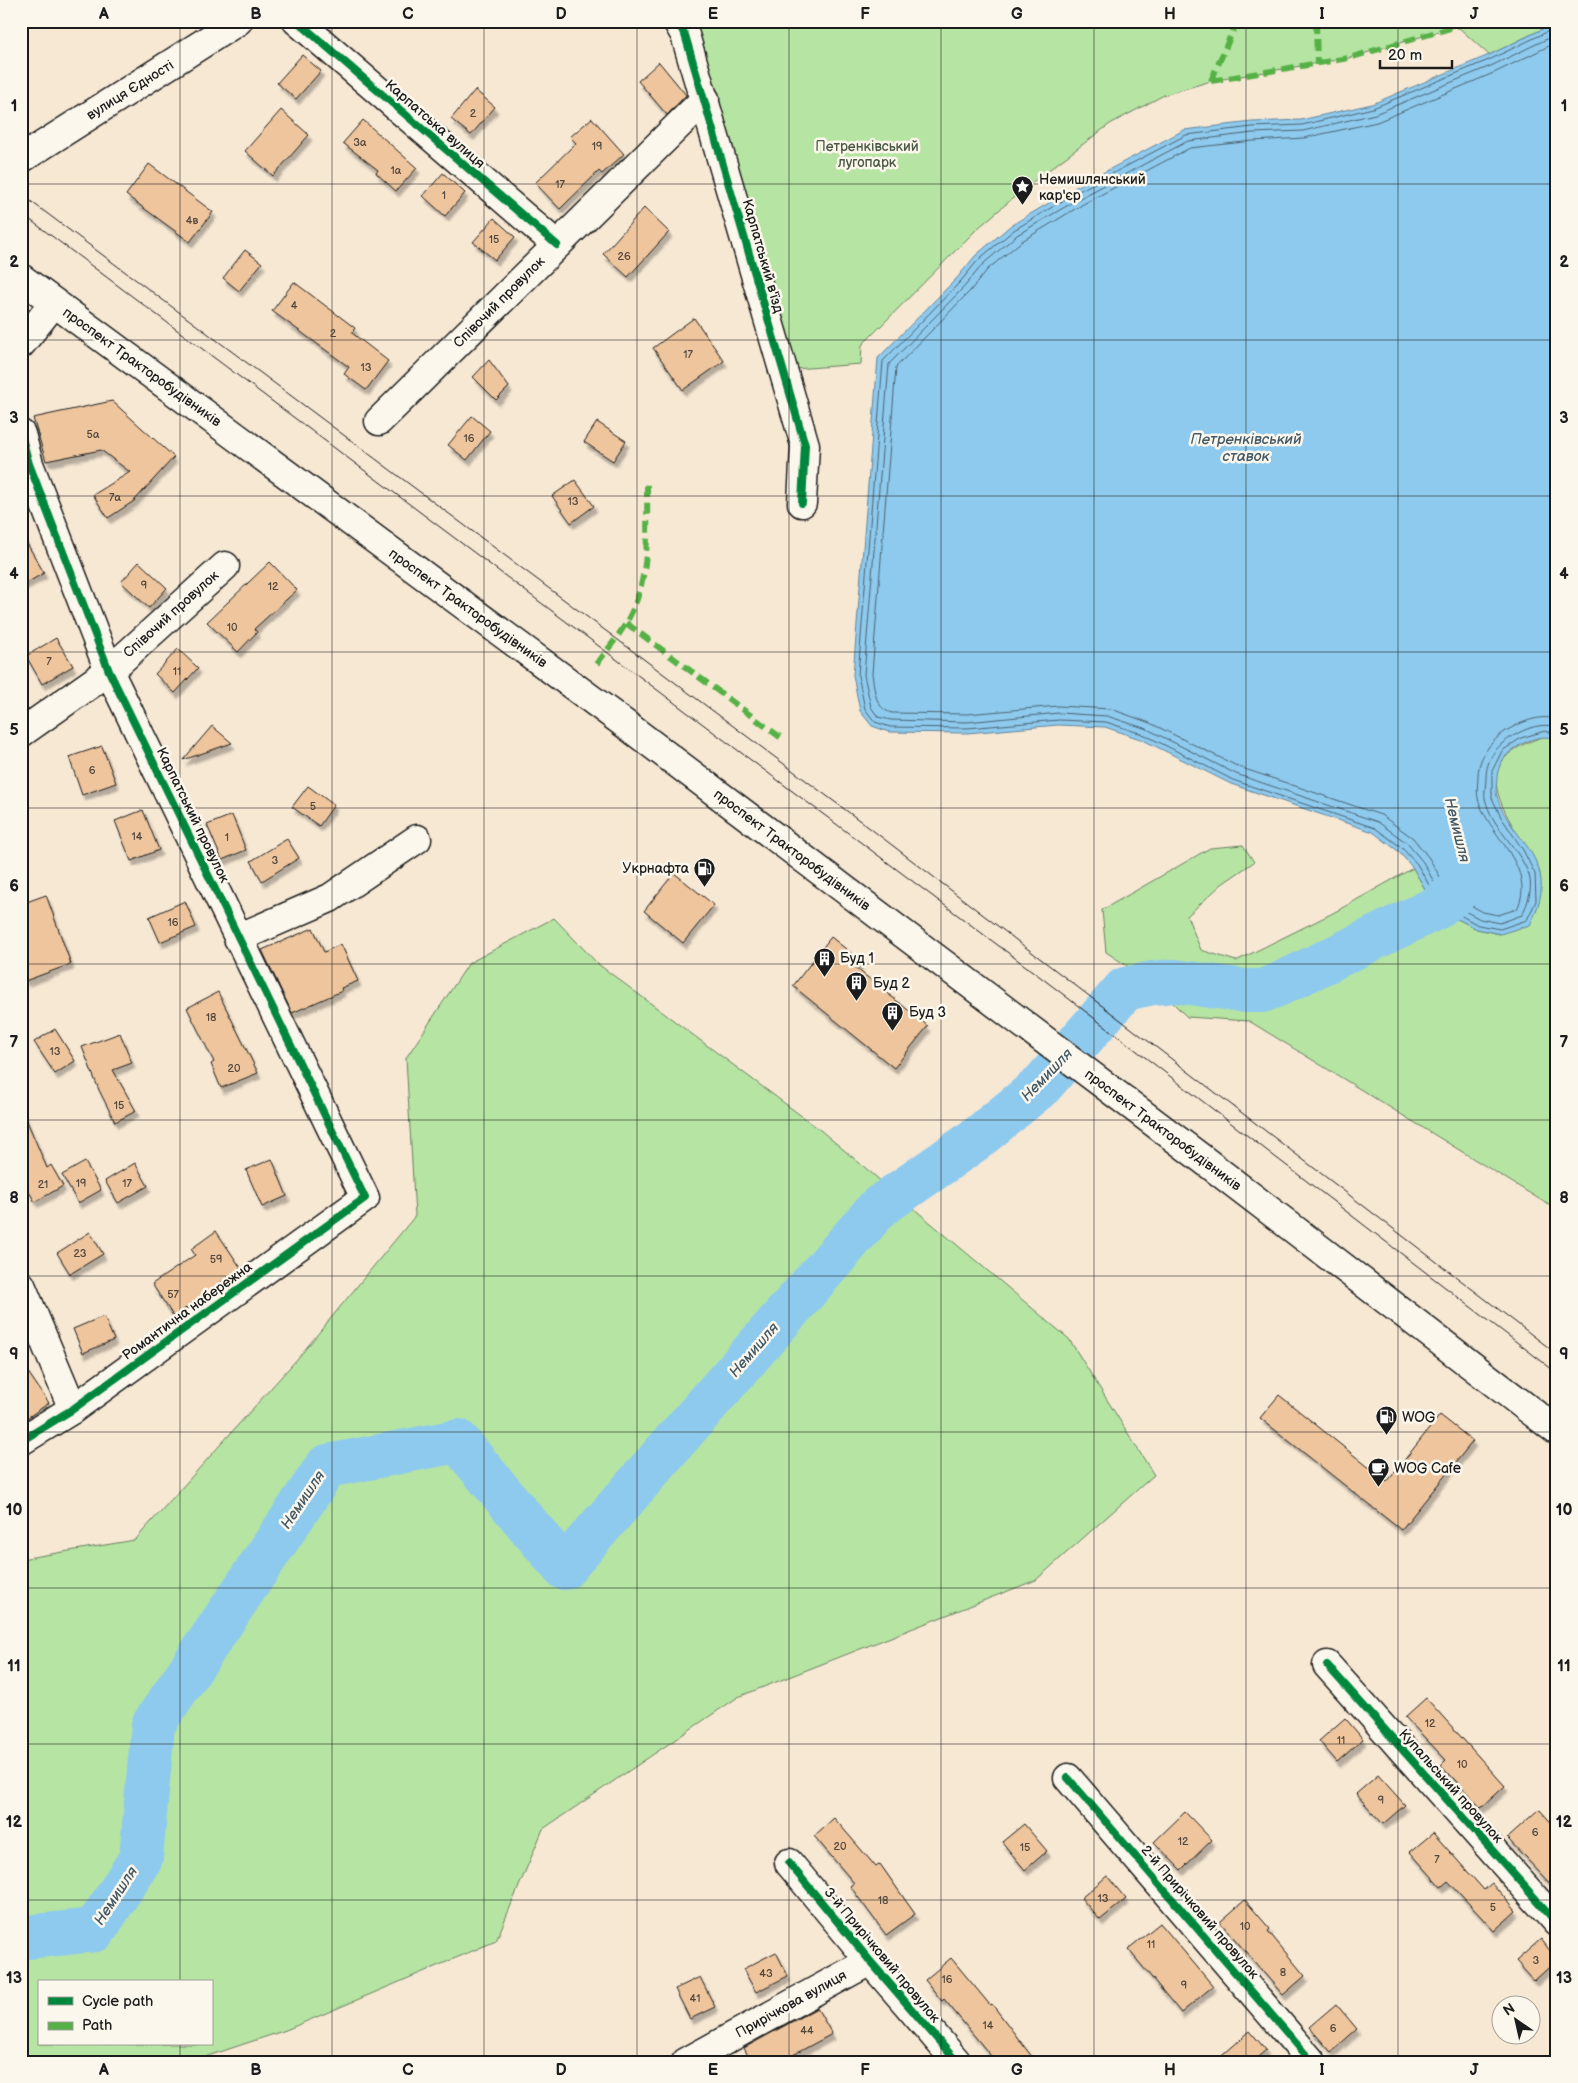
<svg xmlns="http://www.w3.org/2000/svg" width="1578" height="2083" font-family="'Balsamiq Sans',sans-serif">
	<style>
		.green { fill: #b6e4a3; stroke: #698060; fill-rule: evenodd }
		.water { fill: #8ecaee; stroke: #60849a }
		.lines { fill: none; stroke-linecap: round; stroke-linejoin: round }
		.shore { stroke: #4a6270; stroke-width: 1 }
		.river { stroke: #8ecaee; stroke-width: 44 }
		.building { fill: #eec59d; stroke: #1c1c1c; filter: url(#shadow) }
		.street-casing { stroke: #1c1c1c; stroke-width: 31 }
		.secondary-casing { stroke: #1c1c1c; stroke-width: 31 }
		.street { stroke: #fbf7ec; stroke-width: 28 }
		.secondary { stroke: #fbf7ec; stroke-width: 28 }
		.tram { stroke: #1c1c1c; stroke-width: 1 }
		.quiet { stroke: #55b145; stroke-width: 6; stroke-dasharray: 12 6; stroke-linecap: butt }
		.cycleway-casing { stroke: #fbf7ec; stroke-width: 11 }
		.cycleway { stroke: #00873e; stroke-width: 8 }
		.grid { fill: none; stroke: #1c1c1c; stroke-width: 1; stroke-opacity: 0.55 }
		.labels { text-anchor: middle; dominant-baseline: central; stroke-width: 5; stroke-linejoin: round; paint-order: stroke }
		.number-label { font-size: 11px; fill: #50463c }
		.street-label { font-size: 14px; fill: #1c1c1c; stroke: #fbf7ec }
		.park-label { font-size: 14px; fill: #4a5844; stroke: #fbf7ec }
		.poi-label { font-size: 14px; fill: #1c1c1c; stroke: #fbf7ec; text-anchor: start }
		.water-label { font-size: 15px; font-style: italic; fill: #445966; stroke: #fbf7ec }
		.neatline { fill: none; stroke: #1c1c1c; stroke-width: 2 }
		.grid-label { font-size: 16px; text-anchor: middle; font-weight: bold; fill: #1c1c1c }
	</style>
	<defs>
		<filter id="shadow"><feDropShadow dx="3" dy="5.5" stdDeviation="1" flood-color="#0004"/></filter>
	</defs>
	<rect width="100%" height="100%" fill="#f7e8d4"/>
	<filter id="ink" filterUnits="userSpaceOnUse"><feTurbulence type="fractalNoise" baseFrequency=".02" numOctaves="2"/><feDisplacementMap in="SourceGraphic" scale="10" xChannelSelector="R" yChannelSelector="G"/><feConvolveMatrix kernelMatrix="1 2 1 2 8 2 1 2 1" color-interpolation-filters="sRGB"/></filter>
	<g filter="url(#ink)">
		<g class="green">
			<polygon points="686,21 1557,21 1557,22 1489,55 1457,26 1349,58 1211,81 1164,95 1110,124 1026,187 977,229 862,345 861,364 795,369"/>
			<path d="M 1546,736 L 1557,739 L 1557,1210 L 1249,1021 L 1187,1017 L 1153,983 L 1106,952 L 1102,910 L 1210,848 L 1243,845 L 1254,862 L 1222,884 L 1187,916 L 1201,950 L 1236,961 L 1333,913 L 1413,868 L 1436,908 L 1477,929 L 1500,934 L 1540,873 C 1514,820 1453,763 1546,736 Z"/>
			<path d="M 554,918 L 598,964 L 819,1129 L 1069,1339 L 1154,1475 L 1036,1580 L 738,1697 L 543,1829 L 496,1941 L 286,2030 L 190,2062 L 21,2062 L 21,1559 L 135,1540 L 298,1358 L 415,1216 L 406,1058 L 469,963 ZM 39,1982 L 211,1982 L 211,2044 L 39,2044 Z"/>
		</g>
		<path class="water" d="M 1557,22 L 1557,739 C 1541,734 1527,740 1514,749 C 1504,755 1498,766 1497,777 C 1497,783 1495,791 1497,796 C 1504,825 1534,845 1540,874 C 1544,893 1538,908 1530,925 L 1500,934 L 1477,929 L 1436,908 L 1413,868 L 1398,851 L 1373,832 L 1231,784 L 1143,740 L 1105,727 L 1058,725 L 967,733 L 889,732 L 872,726 L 860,711 L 853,675 L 878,358 L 957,278 L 975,256 L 1010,226 L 1076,187 L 1184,130 L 1252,122 L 1301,120 L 1372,104 L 1489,55 Z"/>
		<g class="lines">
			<g class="shore">
				<polyline points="1557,27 1491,59 1373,108 1302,125 1252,127 1186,135 1079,191 1014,230 979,259 960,282 883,361 858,675 865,709 875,722 890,727 967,728 1059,720 1106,722 1145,735 1233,780 1375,828 1401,847 1417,864 1440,904 1478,925 1500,929 1527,920 1536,901 1535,874 1523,850 1501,817 1492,798 1492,771 1502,751 1521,738 1545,731 1557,734"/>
				<path d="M 1557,34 L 1493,65 L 1375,114 L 1303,131 L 1253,133 L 1188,141 L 1082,197 L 1017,235 L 983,264 L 965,286 L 889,364 L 864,675 L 871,707 L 878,717 L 891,720 L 967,722 L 1059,713 L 1107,716 L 1147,729 L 1236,774 L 1378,822 L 1407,843 L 1423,862 L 1444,900 L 1480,919 L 1500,923 L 1522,915 C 1528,903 1533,888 1529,875 C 1519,847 1491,827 1485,798 C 1484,792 1486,785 1486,778 C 1486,761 1495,747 1510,738 C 1524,729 1541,722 1557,727"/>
				<path d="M 1557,42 L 1496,72 L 1377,122 L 1304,138 L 1253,141 L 1190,148 L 1085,203 L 1022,241 L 988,269 L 970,291 L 896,367 L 872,674 C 875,690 874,708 892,713 L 967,714 L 1058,706 L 1111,709 L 1150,723 L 1239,767 L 1381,815 L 1413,838 L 1429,858 L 1450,894 L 1483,912 L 1498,915 L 1517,909 C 1537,869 1491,837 1479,802 C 1476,794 1478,783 1478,775 C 1479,756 1491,741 1506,731 C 1521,722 1540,714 1557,719"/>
			</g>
			<path class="river" d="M 21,1935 L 27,1937 L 95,1930 L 141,1858 L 153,1725 L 327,1466 L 458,1441 L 564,1568 L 879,1207 L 975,1140 L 1041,1086 L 1125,989 L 1153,983 L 1175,981 L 1246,991 L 1262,991 L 1278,985 L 1436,908 C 1456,893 1466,888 1468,861"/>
		</g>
		<g class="building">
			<polygon points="302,55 321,71 296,99 277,83"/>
			<polygon points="659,62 686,95 667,115 638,81"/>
			<polygon points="475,90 495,107 471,135 451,119"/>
			<polygon points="281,110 309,135 273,176 245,151"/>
			<polygon points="592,118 624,154 602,174 599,171 560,209 535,183 576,143 570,137"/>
			<polygon points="363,120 417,168 396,191 376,173 378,170 343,143"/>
			<polygon points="149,164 213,212 190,242 126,195"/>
			<polygon points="443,173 465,193 445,216 423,196"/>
			<polygon points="644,208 669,232 628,277 603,254"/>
			<polygon points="494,218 515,237 495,260 473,242"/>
			<polygon points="245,250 262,263 239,291 223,278"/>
			<polygon points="294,282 355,328 352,333 388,361 366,390 344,374 349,367 272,311"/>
			<polygon points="694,318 724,361 683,390 653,348"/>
			<polygon points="489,360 509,387 496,400 473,377"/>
			<polygon points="112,401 174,457 134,501 108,518 93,495 130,472 101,450 46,461 33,418"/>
			<polygon points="472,416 490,431 467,460 448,445"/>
			<polygon points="597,422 626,441 613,461 584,442"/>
			<polygon points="575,480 594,506 571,523 552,496"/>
			<polygon points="21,533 44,573 21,586"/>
			<polygon points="139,562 167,588 149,608 121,582"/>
			<polygon points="270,562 297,590 254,629 257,632 238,652 207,622"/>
			<polygon points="56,638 73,666 42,684 26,656"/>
			<polygon points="178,649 198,668 175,693 155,674"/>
			<polygon points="212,726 232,743 183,760"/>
			<polygon points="102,746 116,783 82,795 69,757"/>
			<polygon points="308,786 334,805 319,826 292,807"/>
			<polygon points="143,810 159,850 131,861 115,821"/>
			<polygon points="232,815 246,850 222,860 207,825"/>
			<polygon points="287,839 299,858 262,881 251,861"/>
			<polygon points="674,873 714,905 683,943 644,911"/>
			<polygon points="46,895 71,964 25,981 21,971 21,904"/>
			<polygon points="185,901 196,927 160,942 149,917"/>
			<polygon points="313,928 324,952 341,944 358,981 341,988 342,991 292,1013 262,950"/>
			<polygon points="831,937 861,961 856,968 928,1026 894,1068 793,986"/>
			<polygon points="218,992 258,1073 221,1088 211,1064 214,1062 187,1008"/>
			<polygon points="55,1029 75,1061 55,1074 34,1042"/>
			<polygon points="120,1033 132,1063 113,1070 136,1111 115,1122 99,1090 82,1047"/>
			<polygon points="21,1107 47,1168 51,1165 63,1186 35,1202 21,1178"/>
			<polygon points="272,1159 287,1196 262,1207 246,1170"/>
			<polygon points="85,1162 101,1190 78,1203 62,1175"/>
			<polygon points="135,1163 148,1186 118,1203 105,1181"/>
			<polygon points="216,1231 241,1268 174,1317 152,1284 195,1255 191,1249"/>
			<polygon points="90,1232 103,1254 70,1274 57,1253"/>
			<polygon points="104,1316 114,1340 83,1353 73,1329"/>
			<polygon points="21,1362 49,1403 21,1422"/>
			<polygon points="1279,1395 1387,1482 1440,1415 1473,1441 1401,1530 1260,1418"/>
			<polygon points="1426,1698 1505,1786 1481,1808 1441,1765 1446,1760 1405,1717"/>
			<polygon points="1345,1718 1363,1739 1337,1762 1319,1741"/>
			<polygon points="1378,1775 1405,1805 1383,1824 1356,1794"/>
			<polygon points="1539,1809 1557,1829 1557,1891 1507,1838"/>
			<polygon points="1185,1812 1212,1840 1181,1870 1154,1842"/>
			<polygon points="834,1818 876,1867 880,1864 915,1914 886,1935 850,1886 854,1883 814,1836"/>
			<polygon points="1024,1824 1047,1851 1025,1870 1002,1842"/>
			<polygon points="1433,1833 1484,1890 1492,1883 1516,1911 1494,1931 1448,1881 1441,1887 1410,1852"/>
			<polygon points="1107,1876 1126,1899 1100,1920 1081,1898"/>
			<polygon points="1245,1900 1270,1929 1268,1931 1305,1976 1283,1995 1220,1922"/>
			<polygon points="1160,1923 1213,1986 1181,2013 1128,1949"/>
			<polygon points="1541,1939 1557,1960 1534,1981 1516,1961"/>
			<polygon points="776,1952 788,1976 756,1992 743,1969"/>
			<polygon points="951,1958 990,2005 992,2004 1036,2062 996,2062 944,1999 942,2001 925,1980"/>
			<polygon points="700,1977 715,2007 690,2019 675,1989"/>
			<polygon points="1336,2004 1357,2029 1331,2052 1309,2027"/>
			<polygon points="817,2008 832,2034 780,2062 751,2062 744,2048"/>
			<polygon points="1250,2031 1266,2050 1252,2062 1215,2062"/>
		</g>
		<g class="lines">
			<defs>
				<g id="street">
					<polyline points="297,21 557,245"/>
					<polyline points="677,21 685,35 805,445 802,503"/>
					<polyline points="21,344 54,303"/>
					<polyline points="379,421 705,99"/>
					<polyline points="21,434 29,464 109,671 365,1198 73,1409 21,1441"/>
					<polyline points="21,733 109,671 225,566"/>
					<polyline points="238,938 330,898 417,839"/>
					<polyline points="21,1285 73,1409"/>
					<polyline points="1327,1665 1557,1923"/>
					<polyline points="1068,1778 1312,2062"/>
					<polyline points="789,1863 870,1961 957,2062"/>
					<polyline points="686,2062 870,1961"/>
				</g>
				<g id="secondary">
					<polyline points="21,159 238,21"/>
					<polyline points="21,278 629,727 1205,1161 1557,1431"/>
				</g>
			</defs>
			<use href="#street" class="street-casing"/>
			<use href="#secondary" class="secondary-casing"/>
			<use href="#street" class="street"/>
			<use href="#secondary" class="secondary"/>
			<g class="tram">
				<polyline points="21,194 871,829 1557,1354"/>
				<polyline points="21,213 1047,982 1557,1373"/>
			</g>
			<g class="quiet">
				<polyline points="1316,21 1317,65"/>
				<polyline points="1211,81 1349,58 1457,26 1466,21"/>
				<polyline points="1211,81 1237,21"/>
				<polyline points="626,623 784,740"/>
				<path d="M 597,664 C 607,650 618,637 626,623 C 651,580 647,532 647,484"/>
			</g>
			<defs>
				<g id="cycleway">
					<polyline points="297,21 557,245"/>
					<polyline points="677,21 685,35 805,445 802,503"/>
					<polyline points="21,434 29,464 109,671 365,1198 73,1409 21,1441"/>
					<polyline points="1327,1665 1557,1923"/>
					<polyline points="1068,1778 1312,2062"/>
					<polyline points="789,1863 870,1961 957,2062"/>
				</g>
			</defs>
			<use href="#cycleway" class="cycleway-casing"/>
			<use href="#cycleway" class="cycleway"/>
		</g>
	</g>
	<path class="grid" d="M 180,21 L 180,1982M 332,21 L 332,2062M 484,21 L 484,2062M 637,21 L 637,2062M 789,21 L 789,2062M 941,21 L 941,2062M 1094,21 L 1094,2062M 1246,21 L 1246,2062M 1398,21 L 1398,2062M 21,184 L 1557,184M 21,340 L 1557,340M 21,496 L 1557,496M 21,652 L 1557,652M 21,808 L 1557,808M 21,964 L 1557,964M 21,1120 L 1557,1120M 21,1276 L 1557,1276M 21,1432 L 1557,1432M 21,1588 L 1557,1588M 21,1744 L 1557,1744M 21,1900 L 1557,1900M 180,2044 L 180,2062"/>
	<defs>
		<symbol id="sight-pin" viewBox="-11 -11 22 30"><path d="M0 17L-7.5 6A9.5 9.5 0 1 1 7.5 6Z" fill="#1c1c1c" stroke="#fbf7ec"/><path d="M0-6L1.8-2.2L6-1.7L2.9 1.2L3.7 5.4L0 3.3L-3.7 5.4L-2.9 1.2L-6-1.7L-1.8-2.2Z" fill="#fff"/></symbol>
		<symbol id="fuel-pin" viewBox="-11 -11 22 30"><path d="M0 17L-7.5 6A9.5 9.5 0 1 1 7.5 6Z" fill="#1c1c1c" stroke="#fbf7ec"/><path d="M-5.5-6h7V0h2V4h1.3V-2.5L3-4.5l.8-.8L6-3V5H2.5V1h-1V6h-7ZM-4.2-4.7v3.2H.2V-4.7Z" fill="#fff"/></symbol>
		<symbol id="building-pin" viewBox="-11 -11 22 30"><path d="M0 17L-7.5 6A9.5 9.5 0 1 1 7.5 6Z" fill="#1c1c1c" stroke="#fbf7ec"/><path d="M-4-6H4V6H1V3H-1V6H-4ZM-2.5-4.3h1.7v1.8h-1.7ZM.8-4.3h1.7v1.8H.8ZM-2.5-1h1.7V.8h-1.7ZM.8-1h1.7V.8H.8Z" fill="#fff"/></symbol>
		<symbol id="cafe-pin" viewBox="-11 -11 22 30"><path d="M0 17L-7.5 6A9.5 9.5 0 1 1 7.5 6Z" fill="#1c1c1c" stroke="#fbf7ec"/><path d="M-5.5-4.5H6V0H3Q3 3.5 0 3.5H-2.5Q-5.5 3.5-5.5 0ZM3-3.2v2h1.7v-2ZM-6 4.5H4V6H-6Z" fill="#fff"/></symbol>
	</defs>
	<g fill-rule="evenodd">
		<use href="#sight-pin" x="1010" y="174" width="25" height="34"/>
		<use href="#fuel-pin" x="692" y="856" width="25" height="34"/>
		<use href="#building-pin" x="812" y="946" width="25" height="34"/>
		<use href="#building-pin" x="844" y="970" width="25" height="34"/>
		<use href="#building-pin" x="880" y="1000" width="25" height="34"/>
		<use href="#fuel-pin" x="1374" y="1404" width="25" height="34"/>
		<use href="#cafe-pin" x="1366" y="1456" width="25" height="34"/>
	</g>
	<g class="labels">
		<g class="number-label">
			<text x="473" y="113">2</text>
			<text x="360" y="142">3а</text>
			<text x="597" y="146">19</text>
			<text x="396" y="170">1а</text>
			<text x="560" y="184">17</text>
			<text x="444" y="195">1</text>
			<text x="192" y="220">4в</text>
			<text x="494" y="239">15</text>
			<text x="624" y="256">26</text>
			<text x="294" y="305">4</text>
			<text x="333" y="333">2</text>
			<text x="688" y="354">17</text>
			<text x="366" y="367">13</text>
			<text x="93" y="434">5а</text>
			<text x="469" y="438">16</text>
			<text x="115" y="497">7а</text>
			<text x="573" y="501">13</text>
			<text x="144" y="585">9</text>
			<text x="273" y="586">12</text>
			<text x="232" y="627">10</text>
			<text x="49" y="661">7</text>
			<text x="177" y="671">11</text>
			<text x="92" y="770">6</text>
			<text x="313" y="806">5</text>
			<text x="137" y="836">14</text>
			<text x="227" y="837">1</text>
			<text x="275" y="860">3</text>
			<text x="173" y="922">16</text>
			<text x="211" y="1017">18</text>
			<text x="55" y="1051">13</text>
			<text x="234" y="1068">20</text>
			<text x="119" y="1105">15</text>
			<text x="81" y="1183">19</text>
			<text x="127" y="1183">17</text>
			<text x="43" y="1184">21</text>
			<text x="80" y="1253">23</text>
			<text x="216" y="1259">59</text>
			<text x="173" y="1294">57</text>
			<text x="1430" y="1723">12</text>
			<text x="1341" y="1740">11</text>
			<text x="1462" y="1764">10</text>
			<text x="1381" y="1800">9</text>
			<text x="1535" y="1832">6</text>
			<text x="1183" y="1841">12</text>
			<text x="840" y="1846">20</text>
			<text x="1025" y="1847">15</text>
			<text x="1437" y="1859">7</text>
			<text x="1103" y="1898">13</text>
			<text x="883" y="1900">18</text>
			<text x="1493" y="1907">5</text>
			<text x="1245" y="1926">10</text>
			<text x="1151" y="1944">11</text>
			<text x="1536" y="1960">3</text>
			<text x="1283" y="1972">8</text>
			<text x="766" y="1973">43</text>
			<text x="947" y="1979">16</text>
			<text x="1184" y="1985">9</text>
			<text x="695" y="1998">41</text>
			<text x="988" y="2025">14</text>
			<text x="1333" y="2028">6</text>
			<text x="807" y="2030">44</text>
		</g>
		<g class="street-label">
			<text transform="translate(130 90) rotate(-32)">вулиця Єдності</text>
			<text transform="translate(435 124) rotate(41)">Карпатська вулиця</text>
			<text transform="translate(763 256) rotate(74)">Карпатський в'їзд</text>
			<text transform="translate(499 302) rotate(-45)">Співочий провулок</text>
			<text transform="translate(142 367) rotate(36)">проспект Тракторобудівників</text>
			<text transform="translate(468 608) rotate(36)">проспект Тракторобудівників</text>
			<text transform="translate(171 614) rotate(-42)">Співочий провулок</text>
			<text transform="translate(193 815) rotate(64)">Карпатський провулок</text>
			<text transform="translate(792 850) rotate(37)">проспект Тракторобудівників</text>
			<text transform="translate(1163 1130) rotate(37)">проспект Тракторобудівників</text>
			<text transform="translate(187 1311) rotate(-36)">Романтична набережна</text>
			<text transform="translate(1451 1786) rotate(48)">Купальський провулок</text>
			<text transform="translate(1200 1912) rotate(49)">2-й Прирічковий провулок</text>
			<text transform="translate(882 1955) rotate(50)">3-й Прирічковий провулок</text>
			<text transform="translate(791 2004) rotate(-29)">Прирічкова вулиця</text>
		</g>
		<g class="park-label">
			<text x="867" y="146">Петренківський<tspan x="867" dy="16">лугопарк</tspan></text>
		</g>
		<g class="poi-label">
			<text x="1039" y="179">Немишлянський<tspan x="1039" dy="16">кар'єр</tspan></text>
			<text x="689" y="868" text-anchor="end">Укрнафта</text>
			<text x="840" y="958">Буд 1</text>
			<text x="873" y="983">Буд 2</text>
			<text x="909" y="1012">Буд 3</text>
			<text x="1402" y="1417">WOG</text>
			<text x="1394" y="1468">WOG Cafe</text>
		</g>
		<g class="water-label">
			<text x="1246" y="439">Петренківський<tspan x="1246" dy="17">ставок</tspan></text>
			<text transform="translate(1457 830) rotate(76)">Немишля</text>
			<text transform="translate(1047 1075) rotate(-46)">Немишля</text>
			<text transform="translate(754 1350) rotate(-49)">Немишля</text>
			<text transform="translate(303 1500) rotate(-56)">Немишля</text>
			<text transform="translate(116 1896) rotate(-57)">Немишля</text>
		</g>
	</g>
	<rect width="1578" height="2083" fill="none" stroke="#fbf7ec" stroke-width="55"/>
	<rect x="38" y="1980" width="175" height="65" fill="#fbf7ec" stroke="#a29f99"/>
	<rect x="48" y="1997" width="25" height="8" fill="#00873e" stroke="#a29f99"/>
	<text x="82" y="2006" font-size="15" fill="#1c1c1c">Cycle path</text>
	<rect x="48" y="2022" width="25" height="8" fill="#55b145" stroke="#a29f99"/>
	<text x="82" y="2030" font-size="15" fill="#1c1c1c">Path</text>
	<g transform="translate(1516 2020) rotate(326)"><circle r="24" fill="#fbf7ec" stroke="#a29f99"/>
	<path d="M0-4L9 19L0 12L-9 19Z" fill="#1c1c1c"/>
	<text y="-8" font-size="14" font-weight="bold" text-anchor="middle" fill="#1c1c1c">N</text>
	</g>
	<path d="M1380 60v8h72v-8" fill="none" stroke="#1c1c1c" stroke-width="2.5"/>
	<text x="1388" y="60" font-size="15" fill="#1c1c1c" stroke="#fbf7ec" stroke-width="4" paint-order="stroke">20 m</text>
	<rect x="28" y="28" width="1522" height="2028" class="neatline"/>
	<g class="grid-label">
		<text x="104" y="19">A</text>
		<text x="256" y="19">B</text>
		<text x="408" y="19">C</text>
		<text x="561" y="19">D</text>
		<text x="713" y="19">E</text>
		<text x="865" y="19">F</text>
		<text x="1017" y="19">G</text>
		<text x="1170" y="19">H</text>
		<text x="1322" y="19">I</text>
		<text x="1474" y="19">J</text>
		<text x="14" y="111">1</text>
		<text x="1564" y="111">1</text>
		<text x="14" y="267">2</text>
		<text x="1564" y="267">2</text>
		<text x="14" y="423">3</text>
		<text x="1564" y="423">3</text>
		<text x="14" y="579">4</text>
		<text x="1564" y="579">4</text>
		<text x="14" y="735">5</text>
		<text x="1564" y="735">5</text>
		<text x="14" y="891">6</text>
		<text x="1564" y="891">6</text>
		<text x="14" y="1047">7</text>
		<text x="1564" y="1047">7</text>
		<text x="14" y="1203">8</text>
		<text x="1564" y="1203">8</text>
		<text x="14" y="1359">9</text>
		<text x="1564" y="1359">9</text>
		<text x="14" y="1515">10</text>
		<text x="1564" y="1515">10</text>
		<text x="14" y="1671">11</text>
		<text x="1564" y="1671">11</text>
		<text x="14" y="1827">12</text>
		<text x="1564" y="1827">12</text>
		<text x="14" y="1983">13</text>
		<text x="1564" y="1983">13</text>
		<text x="104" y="2075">A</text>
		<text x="256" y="2075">B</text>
		<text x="408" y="2075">C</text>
		<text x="561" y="2075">D</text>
		<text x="713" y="2075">E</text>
		<text x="865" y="2075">F</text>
		<text x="1017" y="2075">G</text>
		<text x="1170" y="2075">H</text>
		<text x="1322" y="2075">I</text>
		<text x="1474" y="2075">J</text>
	</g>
</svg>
